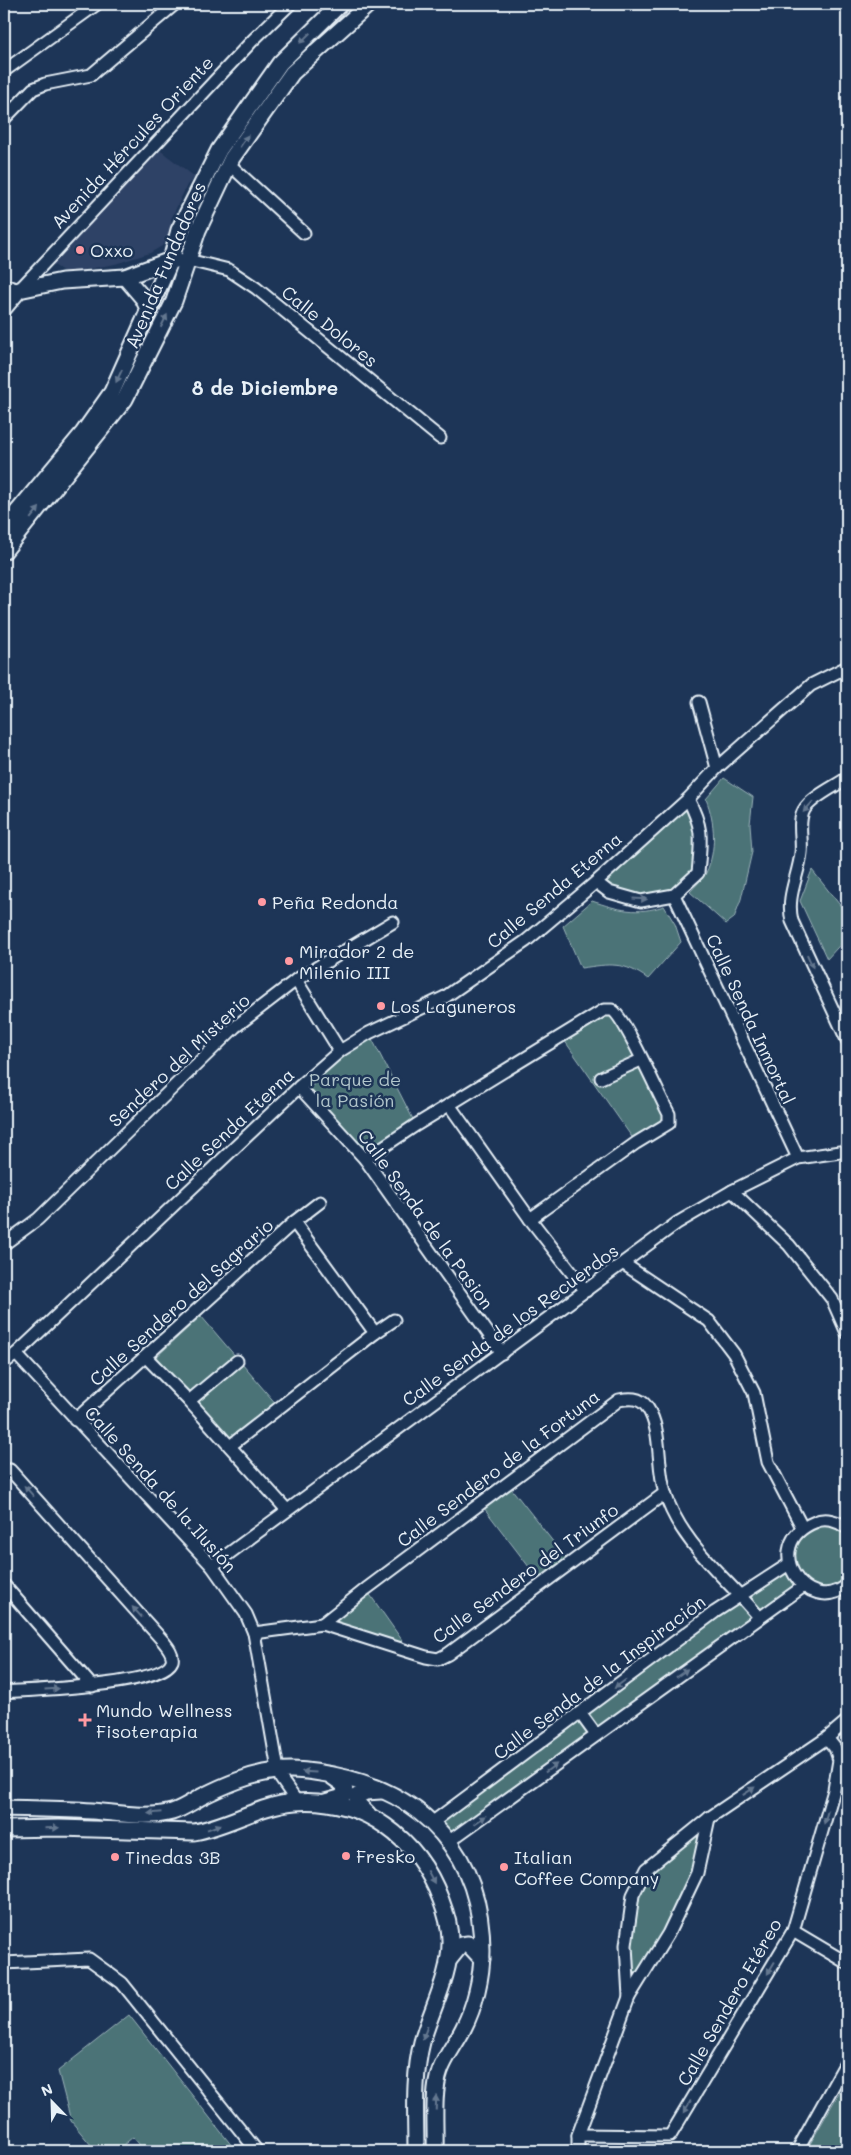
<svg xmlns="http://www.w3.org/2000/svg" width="851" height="2155" font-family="Mali,sans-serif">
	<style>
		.built { fill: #2f4266 }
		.green { fill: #4b7377; stroke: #9ab2b8 }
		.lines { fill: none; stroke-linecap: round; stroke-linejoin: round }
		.street-casing { stroke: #e8f1f8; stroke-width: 15 }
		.secondary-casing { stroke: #e8f1f8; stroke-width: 19 }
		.street { stroke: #1d3557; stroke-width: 11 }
		.secondary { stroke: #1d3557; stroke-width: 15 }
		.oneway { fill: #64778f }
		.poi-dot { fill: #ff9aa2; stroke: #1d3557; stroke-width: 2 }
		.labels { text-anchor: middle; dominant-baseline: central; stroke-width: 5; stroke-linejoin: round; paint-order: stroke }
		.street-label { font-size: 18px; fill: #e8f1f8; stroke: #1d3557 }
		.poi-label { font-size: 18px; fill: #e8f1f8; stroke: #1d3557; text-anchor: start }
		.park-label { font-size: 18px; fill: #b1c5cb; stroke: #1d3557 }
		.neighbourhood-label { font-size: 19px; font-weight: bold; fill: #e8f1f8; stroke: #1d3557 }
	</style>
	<rect width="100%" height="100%" fill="#1d3557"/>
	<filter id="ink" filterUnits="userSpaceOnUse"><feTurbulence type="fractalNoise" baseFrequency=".02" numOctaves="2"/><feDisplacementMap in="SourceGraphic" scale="10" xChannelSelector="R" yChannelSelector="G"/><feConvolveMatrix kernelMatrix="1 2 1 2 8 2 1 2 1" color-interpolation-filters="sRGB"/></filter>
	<g filter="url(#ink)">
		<polygon class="built" points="157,148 195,177 187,185 171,219 172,226 167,239 162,246 150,253 115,264 66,273 51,263"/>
		<g class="green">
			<path d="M 724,778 L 753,797 L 750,824 L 752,852 L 741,899 L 734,918 L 726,924 L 690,892 C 695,886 702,880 706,873 C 717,850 715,822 706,799 Z"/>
			<polygon points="688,799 698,817 698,873 674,895 641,901 596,882"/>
			<polygon points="812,870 847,914 847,937 827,959 800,901"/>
			<path d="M 592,901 C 619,910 637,915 664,906 L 675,924 L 681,942 L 648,979 C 623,961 610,964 581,968 L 563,926 Z"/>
			<polygon points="612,1010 670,1119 636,1143 562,1037"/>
			<polygon points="369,1033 416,1125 365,1159 299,1087"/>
			<polygon points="201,1316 277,1405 229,1441 153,1360"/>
			<polygon points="507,1483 569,1562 542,1584 481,1504"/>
			<polygon points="817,1521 847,1528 847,1585 836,1591 803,1586 448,1842 433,1822 789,1564 791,1542"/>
			<polygon points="366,1589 409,1650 322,1624"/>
			<polygon points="709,1818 697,1873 629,1997 633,1895 646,1869"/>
			<polygon points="129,2015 236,2151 145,2151 133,2137 116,2151 96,2151 71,2121 58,2071"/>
			<polygon points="847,2079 847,2146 835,2151 806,2151"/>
		</g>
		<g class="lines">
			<defs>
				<g id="street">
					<polyline points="4,71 97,4"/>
					<polyline points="4,119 33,89 45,84 91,75 175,4"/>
					<polyline points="229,164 304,233"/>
					<polyline points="188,260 229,270 256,288 440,438"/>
					<polyline points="4,285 19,290 253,40 290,4"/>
					<polyline points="699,702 717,768"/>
					<path d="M 847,778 C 836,786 810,798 804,810 C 797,822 803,840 801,853 C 798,878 786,896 792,921 L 847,1040"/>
					<path d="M 596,882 L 609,892 L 641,901 L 674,895 L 698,873 C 701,840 704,829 688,799"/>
					<polyline points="674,895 798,1158"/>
					<polyline points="296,980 340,1051"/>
					<polyline points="601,1078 641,1060"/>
					<polyline points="299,1087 365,1159 502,1353"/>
					<polyline points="450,1106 530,1219 586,1291"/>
					<path d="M 365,1159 L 416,1125 L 604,1010 L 612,1010 C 625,1017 659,1096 669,1114 L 669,1123 L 636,1143 L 530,1219"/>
					<polyline points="732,1191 789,1245 832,1299 847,1333"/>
					<polyline points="294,1222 375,1333"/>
					<polyline points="4,1244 38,1219 235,1027 296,980 393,922"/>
					<polyline points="624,1264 709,1321 734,1354 754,1393 768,1462 802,1527"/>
					<polyline points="16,1354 212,1566 246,1614 254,1633 278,1770 281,1779 297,1802"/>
					<polyline points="146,1357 189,1401 286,1509"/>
					<polyline points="4,1363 16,1354 299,1087 340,1051 369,1033 445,997 526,941 596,882 688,799 717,768 811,685 847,667"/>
					<polyline points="189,1401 237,1361"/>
					<polyline points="75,1420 294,1222 320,1202"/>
					<polyline points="230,1446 375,1333 394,1320"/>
					<path d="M 4,1473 L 10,1470 L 163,1641 C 167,1646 174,1654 172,1661 C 163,1686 30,1690 4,1692"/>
					<path d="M 847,1528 C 838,1521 825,1517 815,1522 C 757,1545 808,1619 847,1585"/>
					<polyline points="212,1566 677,1223 732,1191 798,1158 847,1151"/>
					<polyline points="4,1585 92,1686"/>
					<path d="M 322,1624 L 366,1589 L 619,1400 C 629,1398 640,1397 647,1407 C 663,1431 656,1465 665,1493 C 680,1543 727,1578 759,1617"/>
					<polyline points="254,1633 322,1624 426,1657 438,1659 448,1654 665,1493"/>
					<polyline points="580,1713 596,1735"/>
					<polyline points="433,1822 715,1612 789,1564"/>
					<polyline points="448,1842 804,1586"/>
					<polyline points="793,1931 847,1963"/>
					<polyline points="4,1963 89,1959 122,1983 257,2151"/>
					<polyline points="629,1997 626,1945 633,1895 646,1869 709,1818 827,1738 847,1721"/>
					<polyline points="578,2135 670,2136 793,1931 834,1790 839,1760 835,1748 827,1738"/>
					<polyline points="578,2151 578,2135 629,1997 668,1934 697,1873 709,1818"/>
					<polyline points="797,2151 847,2061"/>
				</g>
				<g id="secondary">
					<polyline points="125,277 143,298 149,311"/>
					<polyline points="4,308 19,290 62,281 125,277 171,260 177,260"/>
					<polyline points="4,528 83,433 112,392 171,260 179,230 219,150 280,63 340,4"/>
					<polyline points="4,551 125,399 174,301 198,230 232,158 292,73 369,4"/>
					<polyline points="325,1802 340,1798 345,1793 344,1785 330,1775"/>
					<path d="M 4,1808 C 33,1809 63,1809 92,1811 C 118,1813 147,1819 172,1812 C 182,1809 192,1802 201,1797 C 225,1785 250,1774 277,1771 C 294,1768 316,1772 333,1775 C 425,1793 482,1855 482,1951 C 482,1977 475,2006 463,2029 C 456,2043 445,2057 440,2071 C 432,2093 436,2128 435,2151"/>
					<polyline points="368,1814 357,1803 357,1796 366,1792 381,1791"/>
					<path d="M 4,1829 L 59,1828 L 194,1832 C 229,1826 259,1805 295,1802 C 364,1797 418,1838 441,1900 C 446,1913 450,1925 450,1940 C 451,1975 431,2009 422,2042 C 413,2077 416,2116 416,2151"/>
					<polyline points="448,1961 461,1945 468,1944 482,1959"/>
				</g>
			</defs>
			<use href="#street" class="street-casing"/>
			<use href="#secondary" class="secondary-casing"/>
			<use href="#street" class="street"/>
			<use href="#secondary" class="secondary"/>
		</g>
		<defs><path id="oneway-solid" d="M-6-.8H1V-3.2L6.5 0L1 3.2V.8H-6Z" transform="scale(1.25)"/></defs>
		<g class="oneway">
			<use href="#oneway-solid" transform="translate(305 38) rotate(135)"/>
			<use href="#oneway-solid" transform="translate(244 141) rotate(-55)"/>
			<use href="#oneway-solid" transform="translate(164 321) rotate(-64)"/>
			<use href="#oneway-solid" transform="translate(119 376) rotate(115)"/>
			<use href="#oneway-solid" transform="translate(35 513) rotate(-51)"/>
			<use href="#oneway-solid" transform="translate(808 807) rotate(132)"/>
			<use href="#oneway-solid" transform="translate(640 899) rotate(3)"/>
			<use href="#oneway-solid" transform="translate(810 961) rotate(66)"/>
			<use href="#oneway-solid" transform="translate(29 1491) rotate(-132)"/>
			<use href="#oneway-solid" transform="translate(137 1612) rotate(-132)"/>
			<use href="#oneway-solid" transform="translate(682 1673) rotate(-36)"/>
			<use href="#oneway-solid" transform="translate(620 1684) rotate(143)"/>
			<use href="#oneway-solid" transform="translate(52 1689) rotate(-4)"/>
			<use href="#oneway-solid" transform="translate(551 1768) rotate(-36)"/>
			<use href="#oneway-solid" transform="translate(309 1772) rotate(-176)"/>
			<use href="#oneway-solid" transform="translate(749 1791) rotate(-34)"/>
			<use href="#oneway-solid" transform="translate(155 1813) rotate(175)"/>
			<use href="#oneway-solid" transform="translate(826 1817) rotate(106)"/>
			<use href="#oneway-solid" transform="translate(480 1820) rotate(-35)"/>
			<use href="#oneway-solid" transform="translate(214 1827) rotate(-21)"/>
			<use href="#oneway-solid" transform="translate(52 1828) rotate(-1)"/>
			<use href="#oneway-solid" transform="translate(431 1877) rotate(62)"/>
			<use href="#oneway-solid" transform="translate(771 1968) rotate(121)"/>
			<use href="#oneway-solid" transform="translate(425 2033) rotate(110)"/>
			<use href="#oneway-solid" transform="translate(436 2103) rotate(-88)"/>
			<use href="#oneway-solid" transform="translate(687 2107) rotate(121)"/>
		</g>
	</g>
	<g class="poi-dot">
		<circle cx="80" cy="250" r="5"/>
		<circle cx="262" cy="902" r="5"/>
		<circle cx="289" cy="961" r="5"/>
		<circle cx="381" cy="1006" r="5"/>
		<path d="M82.5 1712.5h5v5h5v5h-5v5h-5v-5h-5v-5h5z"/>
		<circle cx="346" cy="1856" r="5"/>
		<circle cx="115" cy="1857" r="5"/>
		<circle cx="504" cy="1867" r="5"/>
	</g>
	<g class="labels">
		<g class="street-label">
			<text transform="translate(132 142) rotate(-47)">Avenida Hércules Oriente</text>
			<text transform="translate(165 265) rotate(-67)">Avenida Fundadores</text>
			<text transform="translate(330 326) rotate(39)">Calle Dolores</text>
			<text transform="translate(554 890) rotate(-40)">Calle Senda Eterna</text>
			<text transform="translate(751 1019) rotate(65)">Calle Senda Inmortal</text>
			<text transform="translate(179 1060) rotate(-43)">Sendero del Misterio</text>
			<text transform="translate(229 1129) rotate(-43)">Calle Senda Eterna</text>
			<text transform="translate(426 1219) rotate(54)">Calle Senda de la Pasion</text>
			<text transform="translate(181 1302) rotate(-42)">Calle Sendero del Sagrario</text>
			<text transform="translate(510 1325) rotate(-36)">Calle Senda de los Recuerdos</text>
			<text transform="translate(498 1468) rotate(-37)">Calle Sendero de la Fortuna</text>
			<text transform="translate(161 1489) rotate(48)">Calle Senda de la Ilusión</text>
			<text transform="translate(525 1573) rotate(-36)">Calle Sendero del Triunfo</text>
			<text transform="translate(599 1677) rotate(-37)">Calle Senda de la Inspiración</text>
			<text transform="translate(729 2002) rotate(-60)">Calle Sendero Etéreo</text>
		</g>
		<g class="poi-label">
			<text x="90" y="250">Oxxo</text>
			<text x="272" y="902">Peña Redonda</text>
			<text x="299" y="951">Mirador 2 de<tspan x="299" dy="21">Milenio III</tspan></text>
			<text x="391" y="1006">Los Laguneros</text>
			<text x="96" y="1710">Mundo Wellness<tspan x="96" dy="21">Fisoterapia</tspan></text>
			<text x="356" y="1856">Fresko</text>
			<text x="125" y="1857">Tinedas 3B</text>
			<text x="514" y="1857">Italian<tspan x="514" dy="21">Coffee Company</tspan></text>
		</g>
		<g class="park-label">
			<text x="355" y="1079">Parque de<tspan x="355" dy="21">la Pasión</tspan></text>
		</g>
		<g class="neighbourhood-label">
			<text x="265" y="387">8 de Diciembre</text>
		</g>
	</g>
	<rect width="851" height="2155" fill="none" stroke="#1d3557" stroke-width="20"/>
	<rect x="10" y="10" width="831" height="2135" fill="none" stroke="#e8f1f8" stroke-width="2" filter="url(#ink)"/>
	<g transform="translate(52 2102) rotate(337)" stroke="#1d3557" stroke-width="4" paint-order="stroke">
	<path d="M0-4L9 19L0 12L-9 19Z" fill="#e8f1f8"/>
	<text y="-8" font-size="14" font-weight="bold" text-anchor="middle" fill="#e8f1f8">N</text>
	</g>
</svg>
